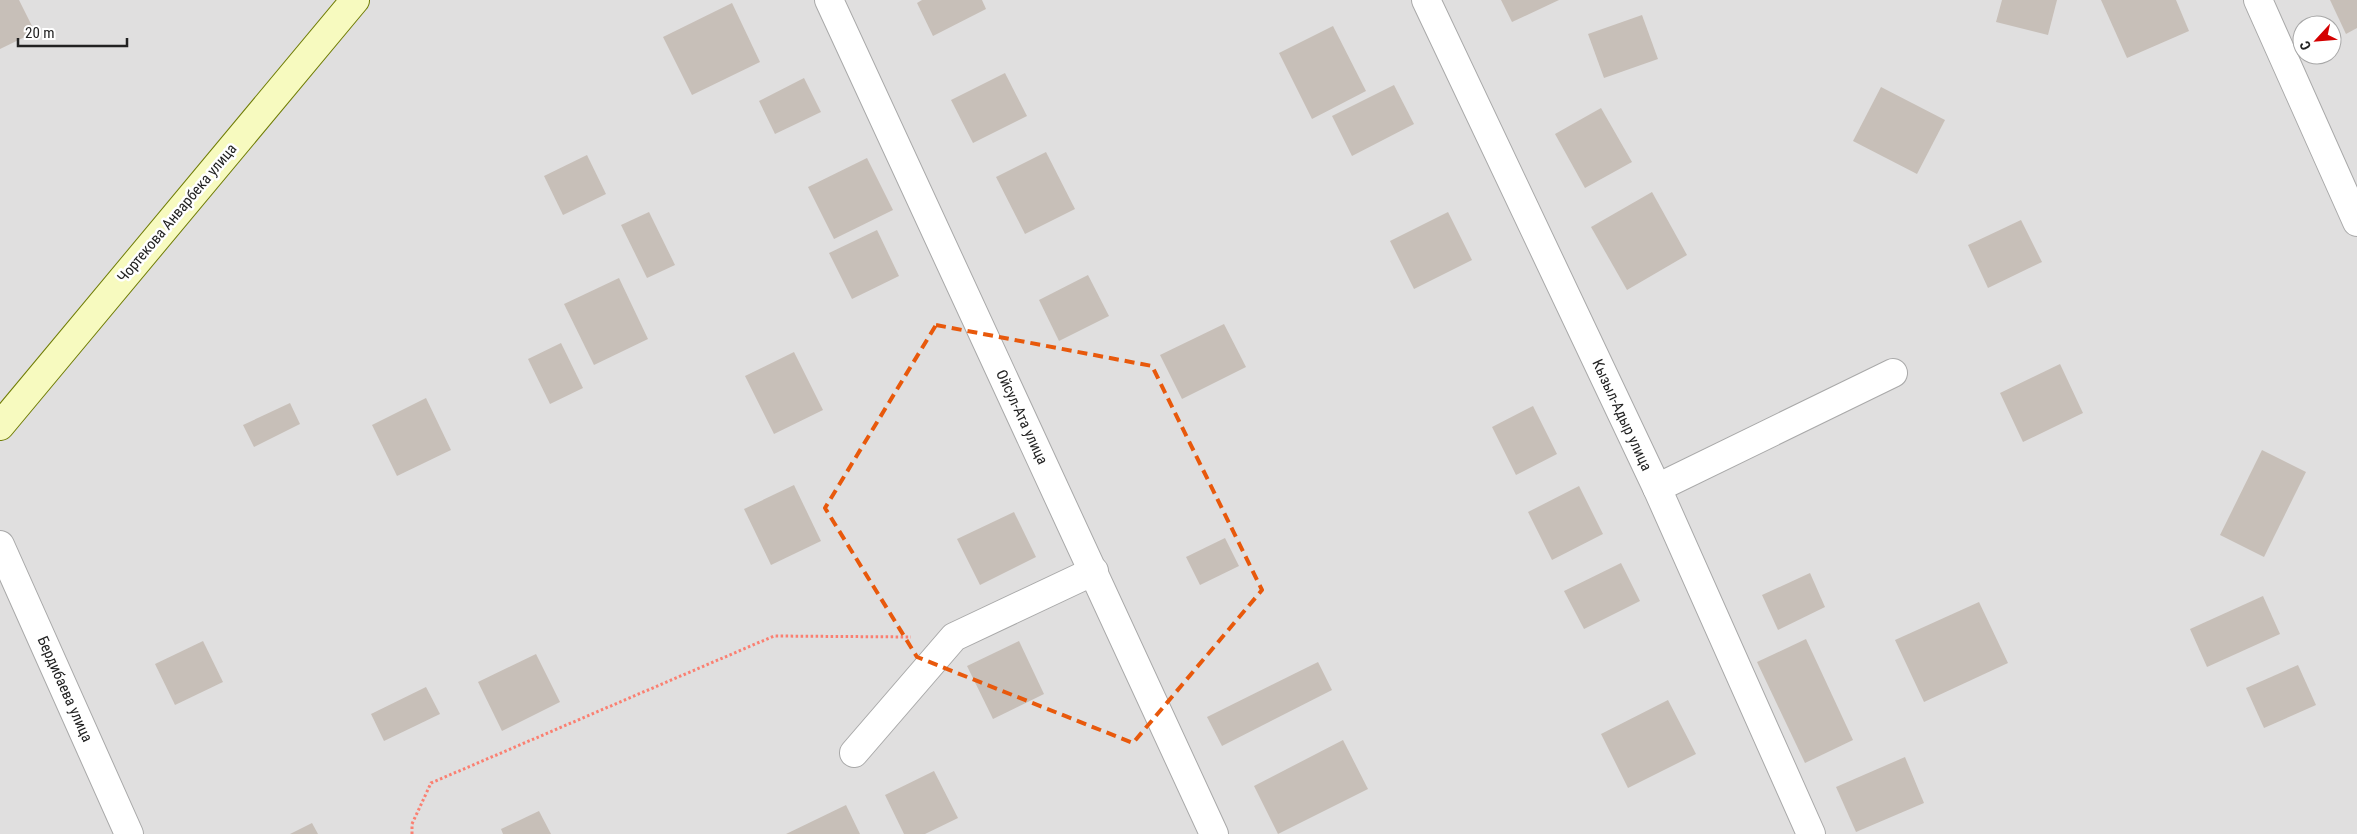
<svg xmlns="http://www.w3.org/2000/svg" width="2357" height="834" font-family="'Roboto Condensed',sans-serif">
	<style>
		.residential { fill: #e0dfdf; fill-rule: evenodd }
		.building { fill: #c7bfb8 }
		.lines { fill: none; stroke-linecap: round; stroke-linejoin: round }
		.street-casing { stroke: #a9a9a9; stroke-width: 30 }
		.secondary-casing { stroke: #707d05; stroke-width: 30 }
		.path { stroke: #fa8072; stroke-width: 3; stroke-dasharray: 2.5 2.5; stroke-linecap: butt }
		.street { stroke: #fff; stroke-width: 28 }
		.secondary { stroke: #f7fabf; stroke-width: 28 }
		.marked { fill: none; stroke: #e8590c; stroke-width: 4; stroke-dasharray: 10 6; stroke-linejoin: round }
		.labels { text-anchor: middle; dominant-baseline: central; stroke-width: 5; stroke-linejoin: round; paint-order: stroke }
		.street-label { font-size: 15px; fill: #222; stroke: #fff }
	</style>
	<rect width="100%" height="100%" fill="#f2efe9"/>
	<path class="residential" d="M 0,0 L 2357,0 L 2357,834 L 0,834 ZM 2302,25 L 2332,25 L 2332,55 L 2302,55 Z"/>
	<g class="building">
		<polygon points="0,0 19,0 35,32 0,49"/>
		<polygon points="922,0 982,0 986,9 933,36 917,3"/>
		<polygon points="1501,0 1559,0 1512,22"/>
		<polygon points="2002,0 2057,0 2048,35 1996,22"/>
		<polygon points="2101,0 2176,0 2189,31 2127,58"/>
		<polygon points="2330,0 2357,0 2357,28 2346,34"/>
		<polygon points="732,3 760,62 692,95 663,37"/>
		<polygon points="1642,15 1658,59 1604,78 1588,34"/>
		<polygon points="1333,26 1366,91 1312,119 1279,53"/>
		<polygon points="1005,73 1027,116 973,143 951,100"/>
		<polygon points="804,78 821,112 775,134 759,101"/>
		<polygon points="1394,85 1414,124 1352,156 1332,116"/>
		<polygon points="1881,87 1945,120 1917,174 1853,141"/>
		<polygon points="1601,108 1632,162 1585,188 1555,134"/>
		<polygon points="1046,152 1075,209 1025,234 996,177"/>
		<polygon points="587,155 606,194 563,215 544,176"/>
		<polygon points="867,158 893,210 834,239 808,187"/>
		<polygon points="1652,192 1687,255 1627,290 1591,227"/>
		<polygon points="649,212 675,265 647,278 621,225"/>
		<polygon points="1448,212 1472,260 1414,289 1390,241"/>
		<polygon points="2021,220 2042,262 1988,288 1968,245"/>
		<polygon points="877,230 899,276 852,299 829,253"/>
		<polygon points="1088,275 1109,316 1059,341 1039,300"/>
		<polygon points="619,278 648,339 594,365 564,304"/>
		<polygon points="1224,324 1246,367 1182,399 1160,355"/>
		<polygon points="561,343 583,388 550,404 528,359"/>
		<polygon points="794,352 823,410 774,434 745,376"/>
		<polygon points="2060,364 2083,413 2023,442 2000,393"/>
		<polygon points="426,398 451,450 397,476 372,425"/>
		<polygon points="290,403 300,424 254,447 243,425"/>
		<polygon points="1533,406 1557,454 1516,475 1492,427"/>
		<polygon points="2262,450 2306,472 2264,557 2220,535"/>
		<polygon points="794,485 821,541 771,565 744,509"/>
		<polygon points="1579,486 1603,534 1552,560 1528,512"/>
		<polygon points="1014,512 1036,557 980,585 957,539"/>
		<polygon points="1225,538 1239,566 1200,585 1186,557"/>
		<polygon points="1621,563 1640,601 1584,629 1564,591"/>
		<polygon points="1810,573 1825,607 1778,630 1762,595"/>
		<polygon points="2263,596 2280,634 2207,667 2190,629"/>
		<polygon points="1979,602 2008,663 1924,702 1895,640"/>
		<polygon points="1806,639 1853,740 1805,763 1757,662"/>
		<polygon points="203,641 223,682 175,705 155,664"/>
		<polygon points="1019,641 1044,694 993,719 967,666"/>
		<polygon points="536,654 560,702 502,731 478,682"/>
		<polygon points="1318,662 1332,690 1222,746 1207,717"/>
		<polygon points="2298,665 2316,705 2264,728 2246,688"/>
		<polygon points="426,687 440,714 384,741 371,714"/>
		<polygon points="1668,700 1696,754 1628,788 1601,734"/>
		<polygon points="1343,740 1368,789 1278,834 1254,786"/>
		<polygon points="1905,757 1924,803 1856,832 1836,787"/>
		<polygon points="934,771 958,818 925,834 904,834 885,795"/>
		<polygon points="846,805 860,834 786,834"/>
		<polygon points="539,811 551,834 503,834 501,829"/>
		<polygon points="312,823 318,834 290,834"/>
	</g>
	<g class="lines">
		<defs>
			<g id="street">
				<polyline points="829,0 1214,834"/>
				<polyline points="1426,0 1657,488 1811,834"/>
				<polyline points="2258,0 2357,222"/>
				<polyline points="1657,488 1893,373"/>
				<polyline points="0,545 129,834"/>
				<polyline points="854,753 954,637 1094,571"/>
			</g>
			<polyline id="secondary" points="0,426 355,0"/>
		</defs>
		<use href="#street" class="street-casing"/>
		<use href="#secondary" class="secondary-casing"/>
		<polyline class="path" points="412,834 412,824 431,783 774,636 911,637"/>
		<use href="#street" class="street"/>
		<use href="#secondary" class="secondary"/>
	</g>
	<path class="marked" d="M 936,325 L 1152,366 L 1262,590 L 1133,743 L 917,657 L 825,508 Z"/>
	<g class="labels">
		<g class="street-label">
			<text transform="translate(177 213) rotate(-50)">Чортекова Анварбека улица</text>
			<text transform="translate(1622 415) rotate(65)">Кызыл-Адыр улица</text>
			<text transform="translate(1022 417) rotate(65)">Ойсул-Ата улица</text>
			<text transform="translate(65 689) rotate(66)">Бердибаева улица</text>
		</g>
	</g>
	<g transform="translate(2317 40) rotate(244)"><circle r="24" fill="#ffffff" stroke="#a7a7a7"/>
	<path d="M0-4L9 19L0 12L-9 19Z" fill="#d40000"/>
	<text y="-8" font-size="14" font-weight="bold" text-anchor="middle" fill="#222222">С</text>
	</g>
	<path d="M18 38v8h109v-8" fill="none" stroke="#222222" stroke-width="2.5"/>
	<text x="25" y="38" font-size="15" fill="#222222" stroke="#ffffff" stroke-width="4" paint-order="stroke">20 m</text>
</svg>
